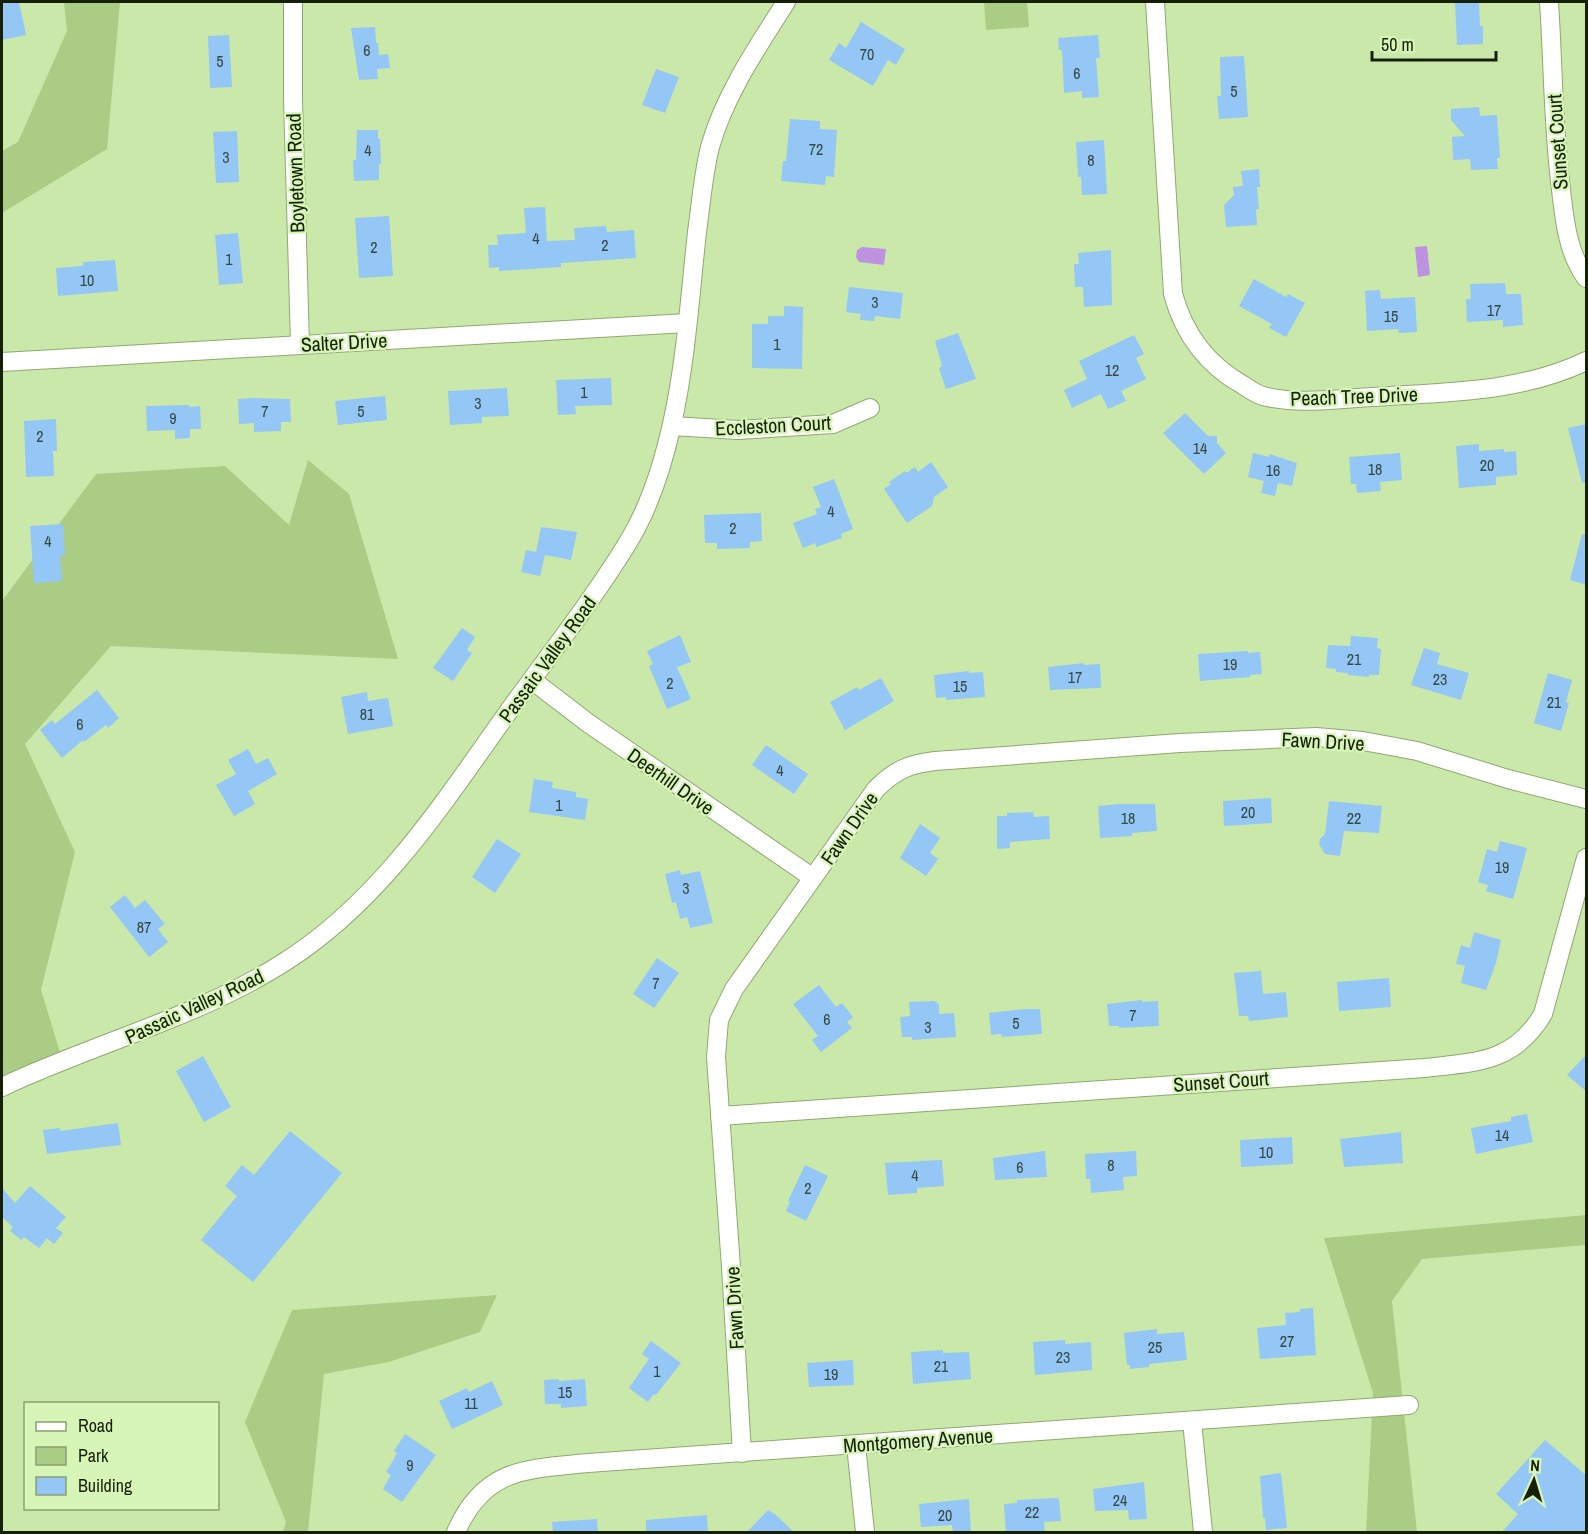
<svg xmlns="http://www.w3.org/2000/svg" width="1588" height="1534" font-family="'Archivo Narrow',sans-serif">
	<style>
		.green { fill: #abcc84 }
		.water { fill: #bd93e1 }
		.building { fill: #94c6f6 }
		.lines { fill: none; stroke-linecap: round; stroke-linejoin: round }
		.street-casing { stroke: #8ea96e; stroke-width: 20 }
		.street { stroke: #fff; stroke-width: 18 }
		.labels { text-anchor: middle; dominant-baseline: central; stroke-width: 4.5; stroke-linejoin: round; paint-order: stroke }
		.number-label { font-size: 16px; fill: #364a44 }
		.street-label { font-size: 20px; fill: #162009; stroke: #d8f5b8 }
	</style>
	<rect width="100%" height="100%" fill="#cbe8ab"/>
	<g class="green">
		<polygon points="64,2 120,2 107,149 2,213 2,151 18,142 67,31"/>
		<polygon points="984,2 1027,2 1029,27 986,30"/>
		<polygon points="308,460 349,494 398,659 111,646 25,744 75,852 41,990 63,1062 2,1089 2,601 96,474 225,466 289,525"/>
		<polygon points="1586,1215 1586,1245 1422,1259 1392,1301 1417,1532 1366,1532 1373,1393 1324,1238"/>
		<polygon points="497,1295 480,1332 389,1362 324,1374 308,1532 283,1532 286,1522 245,1422 292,1310"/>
	</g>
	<g class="water">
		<polygon points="1427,246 1430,275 1418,277 1415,247"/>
		<polygon points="862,247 886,249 884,265 859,262 856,257 857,250"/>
	</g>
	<g class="building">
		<polygon points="2,2 19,2 26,35 2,40"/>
		<polygon points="1455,2 1479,2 1480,26 1483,26 1483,44 1457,45"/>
		<polygon points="861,22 905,49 896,65 888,60 873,86 829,60 839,43 846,48"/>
		<polygon points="375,27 376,43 378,43 379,55 388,54 390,68 377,69 378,79 359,80 351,28"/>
		<polygon points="229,35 232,87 210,88 208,36"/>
		<polygon points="1098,35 1100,58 1096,58 1099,97 1082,98 1082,91 1064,93 1062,50 1059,50 1058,38"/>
		<polygon points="1244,56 1248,117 1219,119 1217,96 1221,96 1220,57"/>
		<polygon points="656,69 679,77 665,113 642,105"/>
		<polygon points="1479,107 1480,116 1497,115 1500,158 1497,158 1498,169 1471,170 1470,159 1453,160 1452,137 1465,136 1451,120 1451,109"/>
		<polygon points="790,119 820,121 820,129 837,130 834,177 826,176 825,185 781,181 783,161 786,161"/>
		<polygon points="357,130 378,130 378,139 380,139 381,164 379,164 379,180 354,181 353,160 356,160"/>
		<polygon points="237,131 239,182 216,183 213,132"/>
		<polygon points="1104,140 1107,194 1082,195 1081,177 1078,177 1076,142"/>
		<polygon points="1259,169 1260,187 1257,187 1259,209 1256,209 1257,225 1226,227 1224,205 1234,195 1233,187 1243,186 1241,171"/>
		<polygon points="545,207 547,241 575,240 574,228 606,226 607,232 634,230 636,258 561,263 561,267 499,271 499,267 489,268 488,245 498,245 497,235 526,233 524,208"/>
		<polygon points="389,216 393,276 359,278 355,218"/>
		<polygon points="238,233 243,283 219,285 215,235"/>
		<polygon points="1111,250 1112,305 1084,307 1083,287 1075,287 1074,264 1079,264 1078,253"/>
		<polygon points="115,260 118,291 58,296 56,268 83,266 83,262"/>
		<polygon points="1254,279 1286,297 1288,294 1305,303 1286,337 1269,328 1272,324 1239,306"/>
		<polygon points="1505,283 1506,294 1521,294 1523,325 1503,327 1503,320 1467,322 1466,299 1471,299 1470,284"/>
		<polygon points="849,287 903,293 900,319 875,316 874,321 860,320 861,314 846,312"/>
		<polygon points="1380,290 1381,299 1415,297 1417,332 1399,333 1398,329 1367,331 1365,291"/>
		<polygon points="784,306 803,307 802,369 752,368 752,324 768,324 768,316 784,316"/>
		<polygon points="958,333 976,379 946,389 939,368 942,366 935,341"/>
		<polygon points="1134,335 1144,354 1136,358 1146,379 1121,391 1126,401 1108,409 1101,394 1072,408 1064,390 1087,379 1079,361"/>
		<polygon points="611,378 612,405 575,406 576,414 558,415 556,380"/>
		<polygon points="507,388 509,416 482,417 482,423 450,425 448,391"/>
		<polygon points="385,396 387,420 338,425 335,401"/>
		<polygon points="254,398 290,399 291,422 281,422 281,431 254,432 254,423 239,424 238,399"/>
		<polygon points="189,405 189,407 200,406 201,429 190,429 190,438 175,439 175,430 147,431 146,406"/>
		<polygon points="1185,413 1208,436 1217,436 1217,443 1226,453 1204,474 1163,433"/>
		<polygon points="56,419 57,451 53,451 54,476 26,477 24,421"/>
		<polygon points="1587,424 1587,482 1582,483 1568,428"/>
		<polygon points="1479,444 1479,451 1504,449 1504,452 1516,451 1517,475 1496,477 1496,485 1459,488 1456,446"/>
		<polygon points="1253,453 1269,457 1269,454 1297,463 1292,486 1278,483 1275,496 1261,493 1264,481 1248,477"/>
		<polygon points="1400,453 1402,480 1380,482 1381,491 1357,493 1356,484 1351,484 1349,457"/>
		<polygon points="931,462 948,487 934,497 932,506 907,523 884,489 891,484 889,482 905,471 906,473 915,467 918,472"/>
		<polygon points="834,479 853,529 841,534 842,538 816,547 815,543 803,548 793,523 817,514 815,509 821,507 813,487"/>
		<polygon points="761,513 762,541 750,542 750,548 717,549 717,543 705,543 704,515"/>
		<polygon points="63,524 65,555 60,556 62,581 34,583 30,526"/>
		<polygon points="541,527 577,532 571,560 545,555 540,576 521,572 526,550 536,552"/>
		<polygon points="1582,534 1587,535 1587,585 1570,580"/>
		<polygon points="462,628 475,637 467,650 472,653 453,681 433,668"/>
		<polygon points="680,635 691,662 677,667 691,699 667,709 649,666 653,664 647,651"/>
		<polygon points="1351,636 1378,638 1377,648 1381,649 1379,675 1369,675 1369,677 1348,675 1348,673 1336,672 1336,669 1326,668 1328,645 1350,646"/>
		<polygon points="1424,648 1440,653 1437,664 1469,673 1461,700 1411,685"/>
		<polygon points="1248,651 1248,653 1260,652 1262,674 1250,675 1250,677 1200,681 1198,654"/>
		<polygon points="1084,663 1084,665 1100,664 1101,688 1050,690 1048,667"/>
		<polygon points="969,671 969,673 983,672 985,697 946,700 946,697 936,698 934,675"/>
		<polygon points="1548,673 1572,680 1566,702 1569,703 1561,731 1534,723"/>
		<polygon points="881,678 894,701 845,730 830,702 857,687 859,690"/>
		<polygon points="97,690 119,718 108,728 106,725 84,742 83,740 62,758 40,730 52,720 55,724"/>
		<polygon points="367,692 368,701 388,698 393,726 348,734 341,697"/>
		<polygon points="766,745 808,774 794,794 752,765"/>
		<polygon points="248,749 256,764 268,758 277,774 248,791 255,804 234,816 216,785 236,774 228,760"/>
		<polygon points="534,779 553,782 552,788 576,792 576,797 588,799 585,820 529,812"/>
		<polygon points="1271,798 1272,823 1224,826 1223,801"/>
		<polygon points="1329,801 1382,806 1379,833 1344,831 1340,856 1325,854 1319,844 1320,839 1325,834"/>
		<polygon points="1120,804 1155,804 1157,831 1132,833 1132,836 1100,838 1098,806"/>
		<polygon points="1033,812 1034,817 1049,816 1050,839 1010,842 1010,848 997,849 997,816 1007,816 1007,813"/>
		<polygon points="920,824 940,838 930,853 938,859 926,876 900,858"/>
		<polygon points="497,839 521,854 495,893 472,877"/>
		<polygon points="1500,841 1527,848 1513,899 1486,891 1488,885 1478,882 1487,849 1497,852"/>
		<polygon points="680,870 681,875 700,871 713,923 690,928 687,917 680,919 676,902 672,903 665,874"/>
		<polygon points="125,895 135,908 145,900 165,924 158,929 168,942 149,957 110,907"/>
		<polygon points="1474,932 1501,940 1496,963 1486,990 1461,983 1465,966 1456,964 1461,945 1470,948"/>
		<polygon points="657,958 679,973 654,1008 633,994"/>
		<polygon points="1261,971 1263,994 1286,992 1288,1017 1249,1021 1248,1016 1239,1016 1234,973"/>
		<polygon points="1389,978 1391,1007 1339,1011 1337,982"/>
		<polygon points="819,985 836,1007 842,1003 853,1017 847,1022 852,1028 821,1052 812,1040 818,1036 793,1004"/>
		<polygon points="1142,1000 1142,1002 1158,1001 1159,1026 1119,1028 1119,1026 1109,1026 1107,1004"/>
		<polygon points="934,1001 939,1004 939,1014 954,1013 956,1037 912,1040 912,1037 902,1037 900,1017 910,1016 909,1002"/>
		<polygon points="1025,1009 1040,1009 1042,1034 1002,1037 1001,1034 991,1035 989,1013"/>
		<polygon points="1587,1054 1587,1092 1567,1075"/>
		<polygon points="203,1056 231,1107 204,1122 176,1071"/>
		<polygon points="1527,1114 1533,1142 1476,1154 1471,1128 1511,1121 1511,1117"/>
		<polygon points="118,1123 121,1145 47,1154 43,1130 60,1128 60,1131"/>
		<polygon points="290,1131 342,1173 253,1282 201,1240 237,1196 225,1186 242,1165 254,1175"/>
		<polygon points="1401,1132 1403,1163 1344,1167 1340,1139"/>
		<polygon points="1292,1137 1293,1164 1241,1167 1240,1140"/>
		<polygon points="1045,1151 1047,1177 995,1180 993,1158"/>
		<polygon points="1136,1151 1137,1176 1123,1177 1124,1190 1091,1193 1090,1179 1086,1179 1085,1154"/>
		<polygon points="942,1160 944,1186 917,1188 917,1193 888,1195 885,1163"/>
		<polygon points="805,1165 828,1176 806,1221 786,1211 790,1202 788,1201"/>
		<polygon points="30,1186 66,1217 56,1228 63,1233 54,1244 47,1238 39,1248 24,1237 21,1240 10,1231 13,1227 2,1217 2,1188 15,1203"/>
		<polygon points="1313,1308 1316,1355 1260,1359 1257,1328 1286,1325 1285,1313 1300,1312 1300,1309"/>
		<polygon points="1157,1329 1157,1334 1184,1332 1187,1360 1149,1364 1149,1367 1130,1369 1130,1365 1127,1365 1124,1333"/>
		<polygon points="1065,1340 1065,1344 1091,1342 1092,1370 1035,1375 1033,1342"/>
		<polygon points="651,1341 681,1363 656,1395 654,1394 648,1402 629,1388 649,1359 642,1354"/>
		<polygon points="943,1350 943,1353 969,1352 971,1379 913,1384 911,1352"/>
		<polygon points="853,1360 854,1385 809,1387 807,1363"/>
		<polygon points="559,1379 559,1381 585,1379 587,1406 561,1408 561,1404 545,1404 544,1380"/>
		<polygon points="492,1381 503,1405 452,1429 439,1401 467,1388 469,1392"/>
		<polygon points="405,1434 436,1455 402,1502 383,1489 391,1475 386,1472 394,1459 397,1453 394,1451"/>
		<polygon points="1545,1440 1587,1476 1587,1533 1501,1533 1518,1514 1496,1494"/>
		<polygon points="1281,1473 1287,1528 1266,1530 1265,1518 1263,1518 1260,1476"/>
		<polygon points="1144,1482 1147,1519 1129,1520 1128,1510 1095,1511 1093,1489"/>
		<polygon points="1056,1498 1059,1499 1061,1521 1044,1522 1045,1533 1006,1533 1004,1504 1017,1503 1017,1500"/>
		<polygon points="969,1499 971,1532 953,1533 952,1525 921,1527 919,1504"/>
		<polygon points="768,1510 776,1515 795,1533 746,1533"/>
		<polygon points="707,1515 708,1533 646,1533 646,1520"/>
		<polygon points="597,1519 598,1533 553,1533 552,1522"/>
	</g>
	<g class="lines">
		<defs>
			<g id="street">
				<polyline points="293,2 293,100 300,345"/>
				<path d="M 1155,2 L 1173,294 C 1184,334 1207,365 1243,385 C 1249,389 1256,394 1263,396 C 1298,405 1337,399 1372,397 C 1444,392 1520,393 1586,361"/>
				<path d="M 1549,2 C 1553,61 1553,122 1560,181 C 1564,215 1566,250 1586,278"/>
				<polyline points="2,362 687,323"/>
				<polyline points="672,426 738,430 833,424 870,408"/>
				<polyline points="532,680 588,723 813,878"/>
				<path d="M 2,1087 C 95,1043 196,1018 283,963 C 382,901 445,800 511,708 C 550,654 592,601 627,544 C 649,509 663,464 672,424 C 686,361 690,296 697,232 C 701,204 703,175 710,147 C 725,94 757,48 786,2"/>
				<path d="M 720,1116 L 1425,1068 C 1476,1062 1514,1063 1543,1014 L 1586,858"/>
				<polyline points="1192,1421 1203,1532"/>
				<polyline points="856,1445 865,1532"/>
				<path d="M 742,1453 L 731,1267 L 716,1057 L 719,1020 L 734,989 L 876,789 C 895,770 909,764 935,761 L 1180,743 L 1316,737 L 1363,741 L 1417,751 L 1508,779 L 1586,799"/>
				<path d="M 456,1532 C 484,1468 526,1469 588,1463 L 1409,1405"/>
			</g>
		</defs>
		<use href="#street" class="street-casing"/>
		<use href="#street" class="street"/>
	</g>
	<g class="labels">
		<g class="number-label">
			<text x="367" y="50">6</text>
			<text x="867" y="54">70</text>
			<text x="220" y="61">5</text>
			<text x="1077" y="73">6</text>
			<text x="1234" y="91">5</text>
			<text x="816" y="149">72</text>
			<text x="368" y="150">4</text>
			<text x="226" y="157">3</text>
			<text x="1091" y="160">8</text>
			<text x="536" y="238">4</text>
			<text x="605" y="245">2</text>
			<text x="374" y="247">2</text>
			<text x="229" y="259">1</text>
			<text x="87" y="280">10</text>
			<text x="875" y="302">3</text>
			<text x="1494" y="310">17</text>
			<text x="1391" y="316">15</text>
			<text x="777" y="344">1</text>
			<text x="1112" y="370">12</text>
			<text x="584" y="392">1</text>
			<text x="478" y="403">3</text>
			<text x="265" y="411">7</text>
			<text x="361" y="411">5</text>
			<text x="173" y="418">9</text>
			<text x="40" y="436">2</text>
			<text x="1200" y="448">14</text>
			<text x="1487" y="465">20</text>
			<text x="1375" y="469">18</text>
			<text x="1273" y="470">16</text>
			<text x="831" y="511">4</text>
			<text x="733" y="528">2</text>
			<text x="48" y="541">4</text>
			<text x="1354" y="659">21</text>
			<text x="1230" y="664">19</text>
			<text x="1075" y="677">17</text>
			<text x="1440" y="679">23</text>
			<text x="670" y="683">2</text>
			<text x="960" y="686">15</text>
			<text x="1554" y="702">21</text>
			<text x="367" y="714">81</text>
			<text x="80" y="724">6</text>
			<text x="780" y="770">4</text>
			<text x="559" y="805">1</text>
			<text x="1248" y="812">20</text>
			<text x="1128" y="818">18</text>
			<text x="1354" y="818">22</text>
			<text x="1502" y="867">19</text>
			<text x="686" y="888">3</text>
			<text x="144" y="927">87</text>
			<text x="656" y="983">7</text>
			<text x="1133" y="1015">7</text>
			<text x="827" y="1019">6</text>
			<text x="1016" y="1023">5</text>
			<text x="928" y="1027">3</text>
			<text x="1502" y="1135">14</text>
			<text x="1266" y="1152">10</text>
			<text x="1111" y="1165">8</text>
			<text x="1020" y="1167">6</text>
			<text x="915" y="1175">4</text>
			<text x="808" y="1188">2</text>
			<text x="1287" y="1341">27</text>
			<text x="1155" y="1347">25</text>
			<text x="1063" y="1357">23</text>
			<text x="941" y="1366">21</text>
			<text x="657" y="1371">1</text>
			<text x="831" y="1374">19</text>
			<text x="565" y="1392">15</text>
			<text x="471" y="1403">11</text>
			<text x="410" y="1465">9</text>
			<text x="1120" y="1500">24</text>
			<text x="1032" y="1512">22</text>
			<text x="945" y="1515">20</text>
		</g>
		<g class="street-label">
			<text transform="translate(1557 142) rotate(-94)">Sunset Court</text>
			<text transform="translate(295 173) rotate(-92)">Boyletown Road</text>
			<text transform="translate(344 342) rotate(-3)">Salter Drive</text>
			<text transform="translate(1354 396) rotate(-2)">Peach Tree Drive</text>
			<text transform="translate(773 425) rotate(-3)">Eccleston Court</text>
			<text transform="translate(547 659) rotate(-54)">Passaic Valley Road</text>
			<text transform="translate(1323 741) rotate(3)">Fawn Drive</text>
			<text transform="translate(671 781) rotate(35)">Deerhill Drive</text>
			<text transform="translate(849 828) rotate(-55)">Fawn Drive</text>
			<text transform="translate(194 1006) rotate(-25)">Passaic Valley Road</text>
			<text transform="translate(1221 1081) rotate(-4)">Sunset Court</text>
			<text transform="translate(734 1308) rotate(-93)">Fawn Drive</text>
			<text transform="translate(918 1440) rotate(-4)">Montgomery Avenue</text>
		</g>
	</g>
	<rect width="1588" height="1534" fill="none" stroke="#162009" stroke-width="6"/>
	<rect x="24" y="1402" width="195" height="108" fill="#d8f5b8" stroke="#8aa072" stroke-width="1.5"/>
	<rect x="36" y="1422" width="30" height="9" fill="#ffffff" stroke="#8aa072" stroke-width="1.5"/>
	<text x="78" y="1432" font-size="18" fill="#162009">Road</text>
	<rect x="36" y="1447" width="30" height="18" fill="#abcc84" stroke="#8aa072" stroke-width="1.5"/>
	<text x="78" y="1462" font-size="18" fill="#162009">Park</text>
	<rect x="36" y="1477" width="30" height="18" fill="#94c6f6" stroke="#8aa072" stroke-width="1.5"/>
	<text x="78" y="1492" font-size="18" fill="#162009">Building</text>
	<g transform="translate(1534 1480) rotate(4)" stroke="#d8f5b8" stroke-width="4.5" paint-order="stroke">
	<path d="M0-4.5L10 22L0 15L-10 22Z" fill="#162009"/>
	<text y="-9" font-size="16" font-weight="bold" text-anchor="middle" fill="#162009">N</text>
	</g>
	<path d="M1372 51v9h124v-9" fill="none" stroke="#162009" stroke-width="3"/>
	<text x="1381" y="51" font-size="18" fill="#162009" stroke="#d8f5b8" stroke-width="4.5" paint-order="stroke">50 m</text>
</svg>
